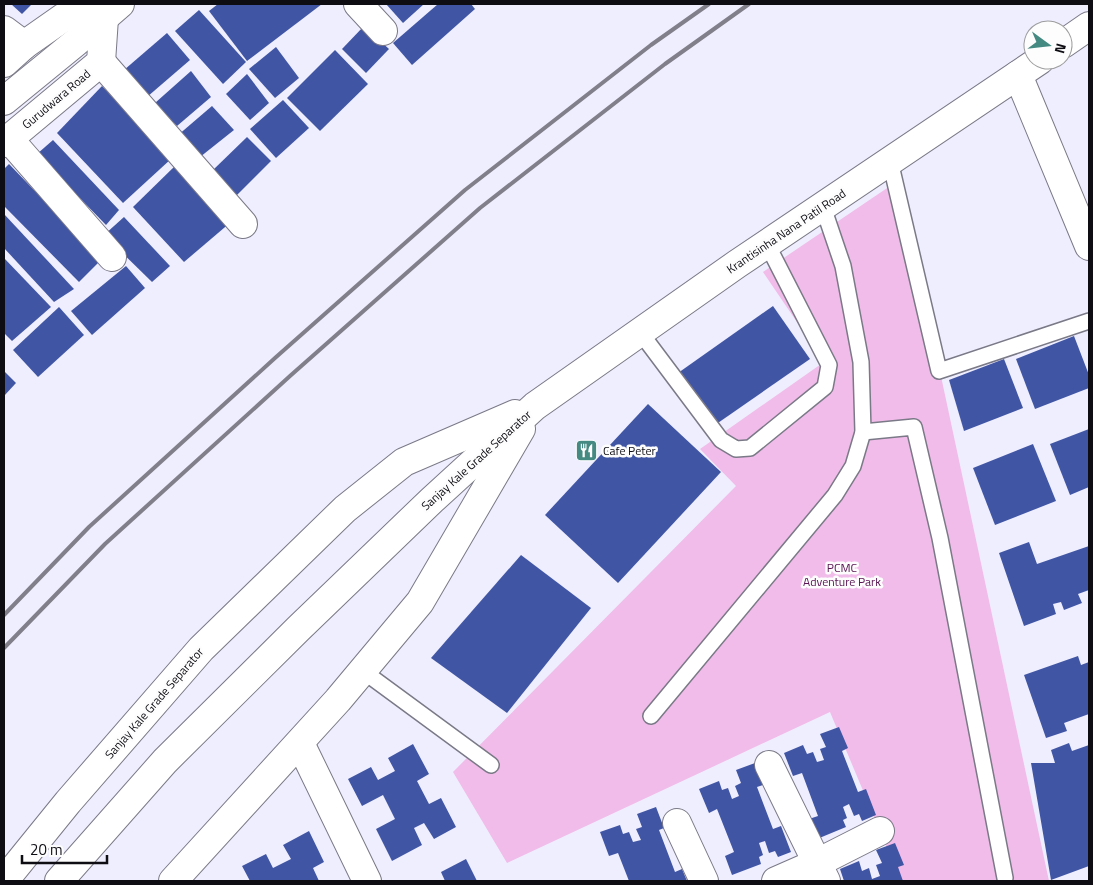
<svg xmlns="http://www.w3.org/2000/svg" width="1093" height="885" font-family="'Titillium Web',sans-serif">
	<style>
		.green { fill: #f1bce9 }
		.building { fill: #4056a5 }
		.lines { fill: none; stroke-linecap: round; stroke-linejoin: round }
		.lane-casing { stroke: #7a7987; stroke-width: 18 }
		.street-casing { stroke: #7a7987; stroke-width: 30 }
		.secondary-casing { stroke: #7a7987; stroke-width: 30 }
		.lane { stroke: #fff; stroke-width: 15 }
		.street { stroke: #fff; stroke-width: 28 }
		.secondary { stroke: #fff; stroke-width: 28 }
		.rail { stroke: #807f8a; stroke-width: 4 }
		.labels { text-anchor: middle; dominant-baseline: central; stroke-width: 5; stroke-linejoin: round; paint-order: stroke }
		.street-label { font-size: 12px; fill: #0e0d13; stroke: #fdfdfd }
		.poi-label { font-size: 12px; fill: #0e0d13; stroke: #fdfdfd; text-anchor: start }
		.park-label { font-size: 12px; fill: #591453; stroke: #fdfdfd }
	</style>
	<rect width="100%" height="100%" fill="#efeefe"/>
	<polygon class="green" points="899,180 1049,881 901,881 830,712 507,863 453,772 736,486 700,449 824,362 763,272"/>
	<g class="building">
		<polygon points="11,4 32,4 22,14"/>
		<polygon points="218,4 322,4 247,61 209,11"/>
		<polygon points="386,4 424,4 403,23"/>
		<polygon points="438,4 471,4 475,9 412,65 393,43"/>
		<polygon points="199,10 246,62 223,84 175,31"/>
		<polygon points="364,26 389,49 366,73 342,49"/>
		<polygon points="167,33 190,60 147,97 124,70"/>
		<polygon points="276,47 299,78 275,98 249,69"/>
		<polygon points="335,50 368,84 320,131 287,98"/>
		<polygon points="191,71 211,97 177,126 155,103"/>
		<polygon points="247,74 269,103 250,120 226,94"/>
		<polygon points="102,86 171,159 123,203 57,133"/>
		<polygon points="283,100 309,128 276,158 250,129"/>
		<polygon points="212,106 234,130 195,161 177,136"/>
		<polygon points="247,137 271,161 237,195 212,171"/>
		<polygon points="53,140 119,210 106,225 37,154"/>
		<polygon points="9,164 101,260 79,282 4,206 4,169"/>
		<polygon points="177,164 231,222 184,262 133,207"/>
		<polygon points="4,214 74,289 54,302 4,248"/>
		<polygon points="124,217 170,266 152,282 104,235"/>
		<polygon points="4,258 51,307 12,341 4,333"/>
		<polygon points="126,266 145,288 92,335 71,311"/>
		<polygon points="773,306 810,359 715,425 678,373"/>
		<polygon points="59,307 84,335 38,377 13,350"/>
		<polygon points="1074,336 1089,375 1089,388 1035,409 1016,359"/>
		<polygon points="1004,359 1023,408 964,431 949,380"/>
		<polygon points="4,371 16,383 4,396"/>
		<polygon points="648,404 721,472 618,583 545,515"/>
		<polygon points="1089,429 1089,487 1070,495 1050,444"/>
		<polygon points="1033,444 1056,501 995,525 973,468"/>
		<polygon points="1029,542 1037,564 1089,546 1089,590 1078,594 1082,603 1064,610 1061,602 1053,604 1056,614 1024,626 999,553"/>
		<polygon points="521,555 591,608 507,713 431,658"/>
		<polygon points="1078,656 1081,665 1089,662 1089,714 1064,723 1067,731 1046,738 1024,675"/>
		<polygon points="839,727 848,748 842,751 858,792 866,789 876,815 862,821 859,814 854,816 849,804 843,807 847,818 843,820 846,827 817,839 809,819 818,816 802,773 793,776 784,753 803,745 807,754 813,752 817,762 824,760 820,749 826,747 820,734"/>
		<polygon points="1069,743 1072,751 1089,745 1089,866 1051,880 1031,763 1055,763 1051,750"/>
		<polygon points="413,744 429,774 417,781 429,804 441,798 456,827 434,839 424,823 414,828 422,845 392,861 376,829 395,819 383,795 362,806 348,779 371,767 378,780 395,771 388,758"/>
		<polygon points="755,763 763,785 757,787 773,829 781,826 791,852 778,857 775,851 769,853 765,841 759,843 763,855 759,857 761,864 732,875 725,856 734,852 717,809 709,813 699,789 719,781 722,790 728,788 732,799 739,796 735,786 741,783 736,770"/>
		<polygon points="656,807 664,828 659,830 675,872 682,869 687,881 629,881 618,853 609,856 600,832 620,825 623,834 629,832 633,842 641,840 636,829 642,827 637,814"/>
		<polygon points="309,831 324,862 313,868 319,881 250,881 242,866 266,854 273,868 291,859 283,845"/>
		<polygon points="895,843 904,865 898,867 903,881 844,881 840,869 859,861 862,871 869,868 872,879 880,876 876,865 882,863 876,850"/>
		<polygon points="466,859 477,881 445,881 441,872"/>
	</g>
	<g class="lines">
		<defs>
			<g id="lane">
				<polyline points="890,161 939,371 1089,321"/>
				<polyline points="640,332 721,440 736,449 750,448 825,387 829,365 767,244"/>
				<polyline points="863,432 914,427 940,538 1005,878"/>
				<polyline points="363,671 491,765"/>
				<polyline points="651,716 835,495 853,466 863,432 861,362 843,266 823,207"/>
			</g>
			<g id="street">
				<polyline points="358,4 383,31"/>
				<polyline points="4,30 24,45"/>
				<polyline points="101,62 243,224"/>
				<polyline points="1018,75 1089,246"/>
				<polyline points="9,139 112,257"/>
				<polyline points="300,743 367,881"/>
				<polyline points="769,765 826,881"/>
				<polyline points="677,823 704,881"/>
				<polyline points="776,881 817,863 880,831"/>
			</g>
			<g id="secondary">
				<polyline points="1063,44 1089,26"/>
				<polyline points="4,63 24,45 64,17 104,18"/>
				<polyline points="4,101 75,43 120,4"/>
				<polyline points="4,143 101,62 104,18"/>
				<polyline points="4,881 68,802 201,649 345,509 404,462 515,414"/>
				<polyline points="59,881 165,761 298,629 432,500 535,406 737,264 1040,60"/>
				<polyline points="173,881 338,700 420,602 521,429"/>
			</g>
		</defs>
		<use href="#lane" class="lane-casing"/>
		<use href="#street" class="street-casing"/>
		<use href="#secondary" class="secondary-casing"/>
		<use href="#lane" class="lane"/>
		<use href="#street" class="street"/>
		<use href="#secondary" class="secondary"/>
		<g class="rail">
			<polyline points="4,615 89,527 275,358 465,190 651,45 709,4"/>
			<polyline points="4,648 105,544 290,376 480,208 665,64 749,4"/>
		</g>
	</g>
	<defs>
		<symbol id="restaurant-square" viewBox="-11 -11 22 22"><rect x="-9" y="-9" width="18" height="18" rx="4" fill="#458a82" stroke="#fdfdfd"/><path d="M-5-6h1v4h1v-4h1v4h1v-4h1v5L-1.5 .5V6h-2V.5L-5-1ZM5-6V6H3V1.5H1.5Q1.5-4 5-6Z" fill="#fff"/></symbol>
	</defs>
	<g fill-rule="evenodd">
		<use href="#restaurant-square" x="574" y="438" width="25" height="25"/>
	</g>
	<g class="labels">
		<g class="street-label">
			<text transform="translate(56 99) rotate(-40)">Gurudwara Road</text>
			<text transform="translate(786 231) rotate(-34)">Krantisinha Nana Patil Road</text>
			<text transform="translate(476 460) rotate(-42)">Sanjay Kale Grade Separator</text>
			<text transform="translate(154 703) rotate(-49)">Sanjay Kale Grade Separator</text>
		</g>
		<g class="poi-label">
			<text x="603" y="450">Cafe Peter</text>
		</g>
		<g class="park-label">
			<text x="842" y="567">PCMC<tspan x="842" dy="14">Adventure Park</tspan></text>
		</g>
	</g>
	<rect width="1093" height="885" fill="none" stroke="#0e0d13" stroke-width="10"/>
	<g transform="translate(1048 45) rotate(105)"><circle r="24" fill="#fdfdfd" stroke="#9d9d9f"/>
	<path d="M0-4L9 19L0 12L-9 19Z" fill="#458a82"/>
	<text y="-8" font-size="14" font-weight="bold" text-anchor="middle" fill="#0e0d13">N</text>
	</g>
	<path d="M22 855v8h85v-8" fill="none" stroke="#0e0d13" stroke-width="2.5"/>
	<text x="30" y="855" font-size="15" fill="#0e0d13" stroke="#fdfdfd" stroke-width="4" paint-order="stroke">20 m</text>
</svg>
